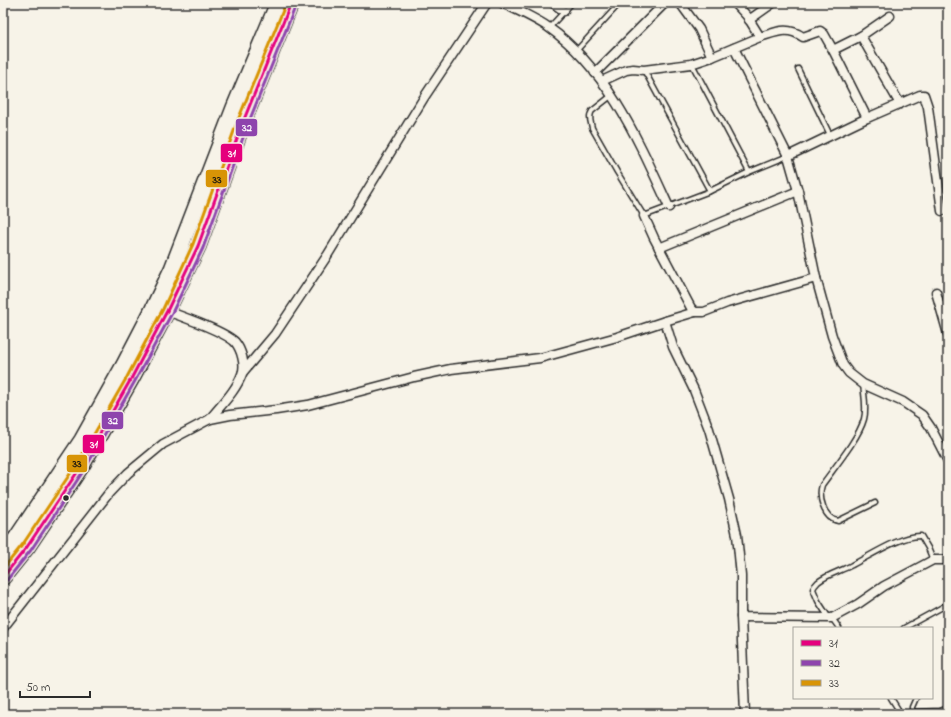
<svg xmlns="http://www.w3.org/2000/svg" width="951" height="717" font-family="'Indie Flower',sans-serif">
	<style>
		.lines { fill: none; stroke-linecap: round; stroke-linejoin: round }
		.lane-casing { stroke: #2b2b2b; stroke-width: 7 }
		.street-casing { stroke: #2b2b2b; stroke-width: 11 }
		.highway-casing { stroke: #2b2b2b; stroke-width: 18 }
		.lane { stroke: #f7f3e8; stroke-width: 4 }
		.street { stroke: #f7f3e8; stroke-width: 8 }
		.highway { stroke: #f7f3e8; stroke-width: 15 }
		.bus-1-casing { stroke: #f7f3e8; stroke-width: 6 }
		.bus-2-casing { stroke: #f7f3e8; stroke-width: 6 }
		.bus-3-casing { stroke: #f7f3e8; stroke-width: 6 }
		.bus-1 { stroke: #e5007d; stroke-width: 3 }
		.bus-2 { stroke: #8e44ad; stroke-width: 3 }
		.bus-3 { stroke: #d89406; stroke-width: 3 }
		.bus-dot { fill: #2b2b2b; stroke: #f7f3e8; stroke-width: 1.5 }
		.line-badge { stroke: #f7f3e8; stroke-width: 1.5 }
		.badge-label { font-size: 11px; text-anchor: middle; font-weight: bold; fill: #fff }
		.pale-badge-label { font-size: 11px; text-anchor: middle; font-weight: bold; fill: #111 }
	</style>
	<rect width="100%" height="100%" fill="#f7f3e8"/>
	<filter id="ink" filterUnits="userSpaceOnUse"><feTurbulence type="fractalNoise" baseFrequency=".025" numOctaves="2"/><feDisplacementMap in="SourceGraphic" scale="8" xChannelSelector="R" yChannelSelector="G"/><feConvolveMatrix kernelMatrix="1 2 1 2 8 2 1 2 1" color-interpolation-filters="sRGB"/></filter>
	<g filter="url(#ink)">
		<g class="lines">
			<defs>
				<g id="lane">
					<polyline points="516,10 521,3"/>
					<polyline points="549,28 572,3"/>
					<polyline points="576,51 620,3"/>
					<polyline points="692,64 749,172 710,191"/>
					<polyline points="798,69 830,135"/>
					<path d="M 611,96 L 592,111 C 588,117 591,122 592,128 L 617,172 L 644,216 L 710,191 L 644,70"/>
					<polyline points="749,172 788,156"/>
					<path d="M 863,384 C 864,395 867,408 864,419 C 859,438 834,468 822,485 C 818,497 824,519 838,521 L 875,503"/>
					<path d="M 829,618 L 818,601 L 813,589 C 814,586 816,584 818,582 C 828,574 841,571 852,565 C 870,556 901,535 921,536 L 928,548 L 933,560"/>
					<polyline points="832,618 839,628"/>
					<polyline points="904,628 948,604"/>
					<polyline points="891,698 901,714"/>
					<polyline points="916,698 912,707 912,712 940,711 948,708"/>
				</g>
				<g id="street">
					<path d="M 502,3 C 517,10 533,17 548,27 C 608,69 639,142 669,207"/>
					<polyline points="553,3 564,11"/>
					<polyline points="680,3 699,29 712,57"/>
					<polyline points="749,20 773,3"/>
					<polyline points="861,36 900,104"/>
					<path d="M 760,37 C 777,32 787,26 803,37 L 820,31 L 824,34 L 833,50 L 861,36 L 890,16"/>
					<polyline points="734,48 788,156 798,191 816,278 832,336 843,365 849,373 863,384 903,402 922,415 931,428 948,461"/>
					<polyline points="595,73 665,3"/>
					<polyline points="602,81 626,70 633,69 644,70 691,64 712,57 760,37 747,16 735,3"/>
					<polyline points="867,118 920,95 924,95 928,107 942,211"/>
					<polyline points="788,156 867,118 833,50"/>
					<polyline points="644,216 654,238 691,308 695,312 704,312 727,303 816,278"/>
					<polyline points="659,248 798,191"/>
					<polyline points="936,292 948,334"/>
					<path d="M 167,311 C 183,317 224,331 235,342 C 241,349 246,365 242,374 C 236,391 221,405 210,419"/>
					<polyline points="665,321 673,347 694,390 709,429 729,499 737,535 741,576 741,617 832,618 858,604 884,586 933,560 948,560"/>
					<polyline points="243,372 275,334 327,256 425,96 487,3"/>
					<polyline points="741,617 745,714"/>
					<polyline points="3,628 109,493 128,473 163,444 210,419 230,415 276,410 308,405 414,377 451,369 540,358 617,337 665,321 695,312"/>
				</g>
				<g id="highway">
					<polyline points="3,555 17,537 82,440 124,365 151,313 172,269 234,108 278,3"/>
					<polyline points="3,577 27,547 82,465 131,379 167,311 198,246 243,122 291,3"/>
				</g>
			</defs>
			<use href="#lane" class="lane-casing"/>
			<use href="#street" class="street-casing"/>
			<use href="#highway" class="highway-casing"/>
			<use href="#lane" class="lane"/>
			<use href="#street" class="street"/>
			<use href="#highway" class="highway"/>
			<defs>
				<polyline id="bus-1" points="3,577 27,547 82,465 131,379 167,311 198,246 243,122 291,3"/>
				<polyline id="bus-2" points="7,580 31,550 86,467 135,381 172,313 203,248 248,124 296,5"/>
				<polyline id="bus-3" points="3,569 23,544 78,462 127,377 163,309 193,244 238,120 286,3"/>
			</defs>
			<use href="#bus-1" class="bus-1-casing"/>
			<use href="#bus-2" class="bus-2-casing"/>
			<use href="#bus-3" class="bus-3-casing"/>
			<use href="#bus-1" class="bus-1"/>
			<use href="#bus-2" class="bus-2"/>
			<use href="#bus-3" class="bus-3"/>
		</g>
	</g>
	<circle class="bus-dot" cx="66" cy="498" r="3.5"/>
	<g class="line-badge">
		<rect x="235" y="118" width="23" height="19" rx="4" fill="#8e44ad"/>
		<rect x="220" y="143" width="23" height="20" rx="4" fill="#e5007d"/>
		<rect x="205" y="169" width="23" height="19" rx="4" fill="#d89406"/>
		<rect x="101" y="411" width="23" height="19" rx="4" fill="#8e44ad"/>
		<rect x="82" y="434" width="23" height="20" rx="4" fill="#e5007d"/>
		<rect x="66" y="454" width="22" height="19" rx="4" fill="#d89406"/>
	</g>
	<g class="badge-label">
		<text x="247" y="131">32</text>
		<text x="232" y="157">31</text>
		<text x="113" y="424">32</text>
		<text x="94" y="448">31</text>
	</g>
	<g class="pale-badge-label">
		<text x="217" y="183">33</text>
		<text x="77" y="467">33</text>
	</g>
	<rect width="951" height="717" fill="none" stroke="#f7f3e8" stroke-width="16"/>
	<rect x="8" y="8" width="935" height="701" fill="none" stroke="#2b2b2b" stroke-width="1.5" filter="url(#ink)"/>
	<rect x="793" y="627" width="140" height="72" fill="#f7f3e8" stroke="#a5a39c"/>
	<rect x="801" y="640" width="20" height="6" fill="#e5007d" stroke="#a5a39c"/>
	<text x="829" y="647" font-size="12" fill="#2b2b2b">31</text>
	<rect x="801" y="660" width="20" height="6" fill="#8e44ad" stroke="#a5a39c"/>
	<text x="829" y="667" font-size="12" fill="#2b2b2b">32</text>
	<rect x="801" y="680" width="20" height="6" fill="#d89406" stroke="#a5a39c"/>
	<text x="829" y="687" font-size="12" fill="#2b2b2b">33</text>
	<path d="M20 691v6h70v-6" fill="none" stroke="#2b2b2b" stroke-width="2"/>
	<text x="26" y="691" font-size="12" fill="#2b2b2b" stroke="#f7f3e8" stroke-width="3" paint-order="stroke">50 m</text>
</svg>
